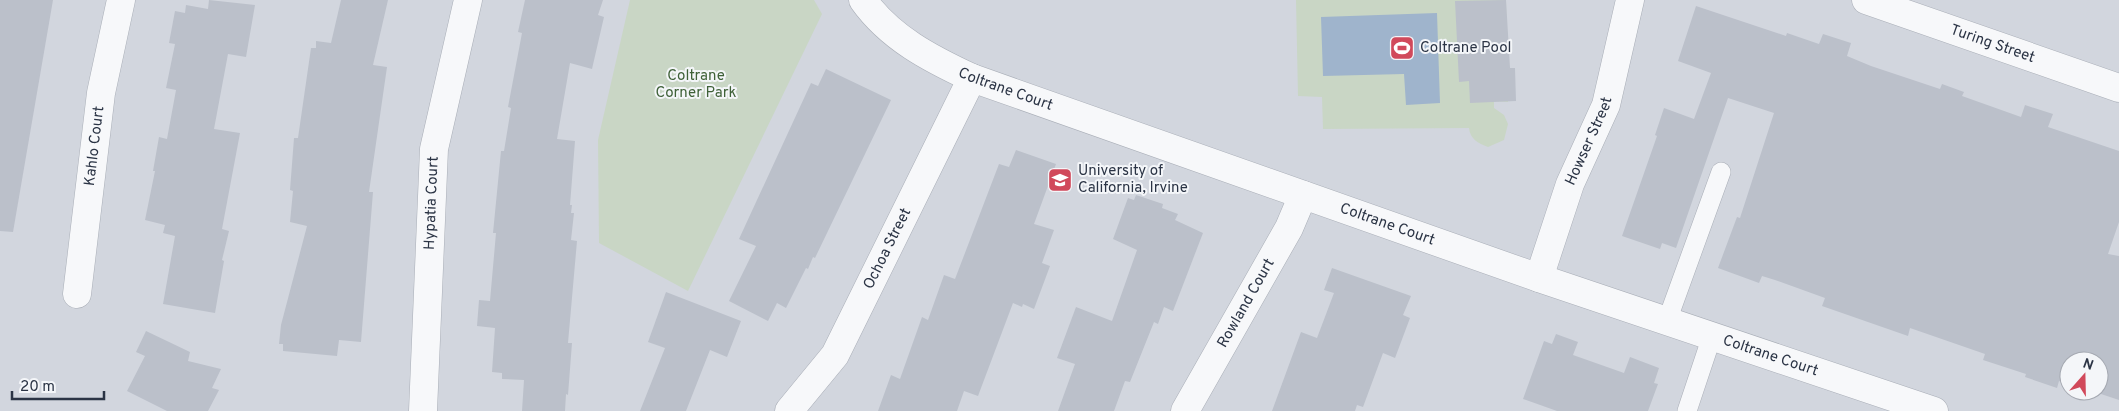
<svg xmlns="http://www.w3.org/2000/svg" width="2119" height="411" font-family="Overpass,sans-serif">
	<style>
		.built { fill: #d2d6de; fill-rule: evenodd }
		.green { fill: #c9d6c5 }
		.water { fill: #9fb4cc }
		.building { fill: #bbc0ca }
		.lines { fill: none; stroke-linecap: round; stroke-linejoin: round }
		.lane-casing { stroke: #a9aeb7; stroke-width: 20 }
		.street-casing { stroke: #a9aeb7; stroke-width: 29 }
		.lane { stroke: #f7f8fa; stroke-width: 19 }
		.street { stroke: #f7f8fa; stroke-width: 28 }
		.labels { text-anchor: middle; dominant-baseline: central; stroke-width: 4; stroke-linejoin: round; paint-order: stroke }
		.street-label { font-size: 15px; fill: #2b3445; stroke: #f4f6f9 }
		.poi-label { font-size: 15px; fill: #2b3445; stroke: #f4f6f9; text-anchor: start }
		.park-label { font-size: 15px; fill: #3f6138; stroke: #f4f6f9 }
	</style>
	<rect width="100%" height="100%" fill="#e4e7ec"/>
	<path class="built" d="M 0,0 L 2119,0 L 2119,411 L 0,411 ZM 2069,361 L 2099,361 L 2099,391 L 2069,391 Z"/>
	<g class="green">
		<polygon points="630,0 814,0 822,14 688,291 599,243 598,140"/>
		<path d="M 1296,0 L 1506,0 L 1508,102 L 1494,101 L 1494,108 L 1504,115 L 1508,124 L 1504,140 L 1488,147 C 1478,143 1470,139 1469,128 L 1323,129 L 1322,97 L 1298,96 Z"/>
	</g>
	<polygon class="water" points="1437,13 1440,103 1406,105 1404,74 1323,76 1321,17"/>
	<g class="building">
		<polygon points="0,0 53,0 13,232 0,231"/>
		<polygon points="209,0 255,5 246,57 228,54 214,129 240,133 222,229 229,231 222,260 224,261 215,313 163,304 175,236 163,233 165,225 145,220 155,171 153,171 159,137 167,139 176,90 166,88 175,44 169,43 175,11 185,13 186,5 208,9"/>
		<polygon points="341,0 388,0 373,65 387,67 369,192 373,192 361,342 339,340 337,356 283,351 283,344 279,344 281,325 307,226 290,222 293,191 290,190 294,138 298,138 311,48 316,48 316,41 331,43"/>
		<polygon points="525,0 603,0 598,15 604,17 592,69 570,63 557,139 575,141 570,205 572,205 571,213 574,213 571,240 577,241 568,343 572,343 568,395 566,394 565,411 522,411 524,380 502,379 502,373 492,372 495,328 477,326 479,300 490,301 496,233 493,233 501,151 504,151 511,108 508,107 522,33 518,32"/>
		<polygon points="1506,0 1510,68 1515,68 1516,101 1470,103 1469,81 1459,82 1455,1"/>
		<polygon points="1696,6 1786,36 1787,33 1819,44 1823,34 1851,43 1847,56 1871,66 1940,89 1942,84 1964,92 1962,96 2021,117 2025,105 2053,114 2048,127 2119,151 2119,222 2108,254 2119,256 2119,400 2092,391 2099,391 2099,361 2069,361 2069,385 2059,381 2057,388 2025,377 2026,374 1983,360 1985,354 1910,328 1908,336 1822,306 1825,298 1775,280 1762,276 1759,283 1718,268 1737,217 1740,218 1774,113 1728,98 1676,248 1662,243 1660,249 1622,236 1657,136 1655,135 1664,108 1694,119 1711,73 1678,61"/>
		<polygon points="826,69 891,100 815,258 813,257 808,269 806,268 786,308 777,303 768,321 729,301 756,246 739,239 811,83 818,86"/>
		<polygon points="1016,150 1056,164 1034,224 1054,230 1042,263 1050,266 1034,309 1023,304 1022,307 1013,303 978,396 964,391 957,411 878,411 891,375 900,379 922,317 928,320 944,275 955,279 999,164 1009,167"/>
		<polygon points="1136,195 1163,204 1162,208 1178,214 1175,220 1203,233 1173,311 1164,307 1158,324 1154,322 1130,382 1125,381 1114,411 1058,411 1075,364 1057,358 1076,307 1112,321 1137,250 1113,239 1128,198 1134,200"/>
		<polygon points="1332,268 1411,296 1403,315 1410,318 1395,358 1383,353 1363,407 1357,405 1355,411 1272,411 1301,332 1317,338 1334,293 1324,290"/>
		<polygon points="666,292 741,321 727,357 710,350 686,411 640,411 665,348 648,342"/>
		<polygon points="146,331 190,352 188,361 221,369 212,388 219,390 208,411 167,411 127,391 145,356 136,352"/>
		<polygon points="1556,334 1578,342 1573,355 1624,373 1630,357 1659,368 1654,383 1658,384 1648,411 1557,411 1523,399 1544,341 1552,344"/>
	</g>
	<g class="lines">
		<defs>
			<g id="lane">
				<polyline points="1667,321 1721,172"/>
				<polyline points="1687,411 1712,336"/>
			</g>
			<g id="street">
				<path id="s1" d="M 863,0 C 890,38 931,59 972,78 L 1539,278 L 1934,411"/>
				<path id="s2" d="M 1866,0 L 2119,88"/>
				<path id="s3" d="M 1539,278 L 1570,184 L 1606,105 L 1630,0"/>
				<path id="s4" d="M 77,294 L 101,93 L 121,0"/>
				<path id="s5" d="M 423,411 L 434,149 L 468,0"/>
				<path id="s6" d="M 789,411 L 835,355 L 972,78"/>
				<path id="s7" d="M 1185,411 L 1289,228 L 1303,195"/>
			</g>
		</defs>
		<use href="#lane" class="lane-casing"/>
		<use href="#street" class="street-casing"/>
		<use href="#lane" class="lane"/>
		<use href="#street" class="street"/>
	</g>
	<defs>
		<symbol id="stadium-square" viewBox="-11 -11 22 22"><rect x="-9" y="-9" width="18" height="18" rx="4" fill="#d1495b" stroke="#f4f6f9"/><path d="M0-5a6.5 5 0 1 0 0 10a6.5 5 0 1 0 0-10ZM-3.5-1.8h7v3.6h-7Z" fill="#fff"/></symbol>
		<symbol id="university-square" viewBox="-11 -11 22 22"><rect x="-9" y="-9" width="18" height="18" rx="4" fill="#d1495b" stroke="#f4f6f9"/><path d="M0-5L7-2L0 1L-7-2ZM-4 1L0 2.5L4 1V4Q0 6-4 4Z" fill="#fff"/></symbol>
	</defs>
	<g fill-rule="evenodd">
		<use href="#stadium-square" x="1388" y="34" width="28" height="28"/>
		<use href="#university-square" x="1046" y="166" width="28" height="28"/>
	</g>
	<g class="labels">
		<g class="street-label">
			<text stroke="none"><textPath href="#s2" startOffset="134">Turing Street</textPath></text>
			<text stroke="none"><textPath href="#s1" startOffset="171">Coltrane Court</textPath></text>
			<text stroke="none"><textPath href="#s3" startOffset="146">Howser Street</textPath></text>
			<text stroke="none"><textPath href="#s4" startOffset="149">Kahlo Court</textPath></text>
			<text stroke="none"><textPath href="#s5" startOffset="208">Hypatia Court</textPath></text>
			<text stroke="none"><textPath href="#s1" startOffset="576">Coltrane Court</textPath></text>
			<text stroke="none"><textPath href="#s6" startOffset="191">Ochoa Street</textPath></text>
			<text stroke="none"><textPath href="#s7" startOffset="124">Rowland Court</textPath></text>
			<text stroke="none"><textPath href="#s1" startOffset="981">Coltrane Court</textPath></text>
		</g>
		<g class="poi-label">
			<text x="1420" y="48">Coltrane Pool</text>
			<text x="1078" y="171">University of<tspan x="1078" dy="17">California, Irvine</tspan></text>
		</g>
		<g class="park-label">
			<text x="696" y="76">Coltrane<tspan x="696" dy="17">Corner Park</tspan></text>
		</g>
	</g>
	<g transform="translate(2084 376) rotate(20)"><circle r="24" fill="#f4f6f9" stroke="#a4a8b1"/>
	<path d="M0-4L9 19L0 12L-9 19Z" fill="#d1495b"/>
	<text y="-8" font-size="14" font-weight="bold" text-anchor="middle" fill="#2b3445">N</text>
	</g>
	<path d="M12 391v8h92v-8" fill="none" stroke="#2b3445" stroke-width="2.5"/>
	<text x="20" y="391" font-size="15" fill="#2b3445" stroke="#f4f6f9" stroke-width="4" paint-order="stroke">20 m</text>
</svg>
